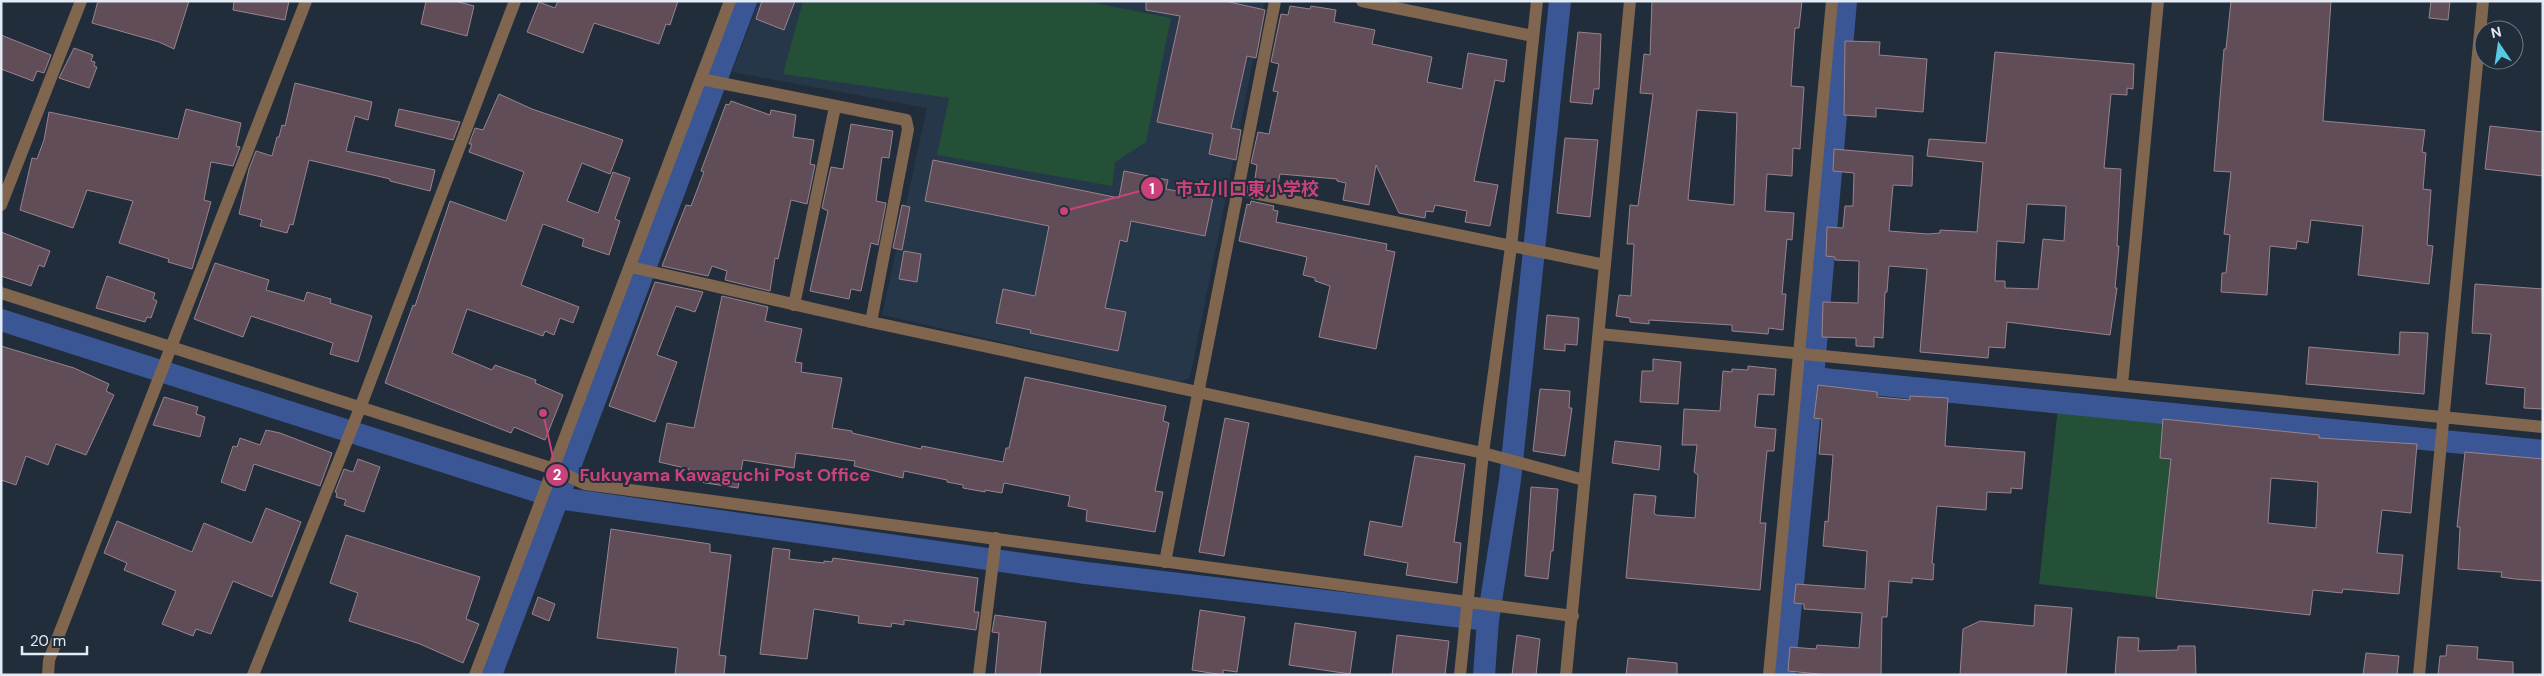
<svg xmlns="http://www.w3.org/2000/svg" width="2544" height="676" font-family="'DM Sans','Noto Sans JP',sans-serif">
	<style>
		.built { fill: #263749 }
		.green { fill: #245038 }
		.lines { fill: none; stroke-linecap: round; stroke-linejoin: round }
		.canal { stroke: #3b5694; stroke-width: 22 }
		.building { fill: #604d57; stroke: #98838e; fill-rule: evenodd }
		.minor { stroke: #80664f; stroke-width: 12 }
		.leader { fill: none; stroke: #c9427a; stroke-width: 2 }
		.callout-dot { fill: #c9427a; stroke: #212d3a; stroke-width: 2 }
		.mark-label { font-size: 15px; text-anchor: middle; font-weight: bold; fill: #fff }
		.callout-label { font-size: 18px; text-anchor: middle; font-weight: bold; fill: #c9427a; stroke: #212d3a; stroke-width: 4; stroke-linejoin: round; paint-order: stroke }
	</style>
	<rect width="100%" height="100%" fill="#212d3a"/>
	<polygon class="built" points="759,1 1265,1 1190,378 1178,382 882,315 927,108 732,72"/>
	<g class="green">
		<polygon points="803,1 1084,1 1171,18 1146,142 1115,162 1112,186 937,155 949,98 783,74"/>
		<polygon points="2059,398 2189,413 2170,599 2039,584"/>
	</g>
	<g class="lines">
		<g class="canal">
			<polyline points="1,320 558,498 1086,573 1488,620"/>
			<polyline points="1813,378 2543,451"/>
			<polyline points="491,675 746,1"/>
			<polyline points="1484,675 1488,620 1510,480 1560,1"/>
			<polyline points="1784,675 1813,378 1846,1"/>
		</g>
	</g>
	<g class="building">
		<polygon points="98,1 189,1 174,49 159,42 92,23"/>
		<polygon points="234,1 289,1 285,20 233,10"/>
		<polygon points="426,1 455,1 474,6 467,36 421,24"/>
		<polygon points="558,1 678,1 670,25 666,24 659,44 594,23 583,53 527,32 539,2 555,8"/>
		<polygon points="762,1 795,1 784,30 756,19"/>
		<polygon points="1146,1 1225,1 1265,10 1256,58 1247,56 1231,128 1241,130 1236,160 1209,154 1213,134 1157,122 1180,16 1146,10"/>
		<path d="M 1652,1 L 1802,1 L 1799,28 L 1795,28 L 1791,86 L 1804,87 L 1800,149 L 1793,148 L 1792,176 L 1767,174 L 1765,211 L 1794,213 L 1792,240 L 1787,239 L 1782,294 L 1786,294 L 1783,330 L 1769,328 L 1768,334 L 1732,331 L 1732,325 L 1649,320 L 1649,324 L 1630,322 L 1630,318 L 1616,316 L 1619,295 L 1631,296 L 1634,244 L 1627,244 L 1630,205 L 1638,206 L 1653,94 L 1640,93 L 1644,54 L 1650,55 ZM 1697,110 L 1737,113 L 1734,205 L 1688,200 Z"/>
		<polygon points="2231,1 2331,1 2323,121 2425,130 2422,152 2426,153 2423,189 2431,190 2427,245 2433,246 2429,284 2358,275 2363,226 2311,220 2308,243 2297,241 2296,249 2270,246 2267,295 2221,292 2222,273 2226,273 2230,235 2224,234 2231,172 2214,171 2224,49 2226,49"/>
		<polygon points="2431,1 2450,1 2448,20 2429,18"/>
		<polygon points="1290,6 1310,9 1311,6 1336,10 1334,22 1375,30 1372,44 1432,57 1427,82 1462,89 1468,53 1507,60 1504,82 1495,80 1474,181 1498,185 1490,226 1465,222 1467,211 1435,205 1433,212 1426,211 1425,218 1399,213 1376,165 1369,205 1343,200 1346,183 1337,181 1337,179 1280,174 1277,190 1254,185 1257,165 1251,163 1258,132 1269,134 1278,92 1273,91 1279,64 1271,62 1281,14 1288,15"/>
		<polygon points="1578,32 1601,34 1599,89 1594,89 1592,104 1570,102"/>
		<polygon points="1,35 51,55 44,73 37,71 33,81 1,69"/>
		<polygon points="1845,41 1880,42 1879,55 1927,59 1923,112 1876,108 1876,117 1844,115"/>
		<polygon points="74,48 93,55 91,61 95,62 94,66 97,67 89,88 59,78"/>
		<path d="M 1995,52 L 2134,64 L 2133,89 L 2127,88 L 2127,95 L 2111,94 L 2104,168 L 2121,169 L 2117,246 L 2119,246 L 2115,288 L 2117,288 L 2110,335 L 2007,322 L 2005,348 L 1989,347 L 1988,358 L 1920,352 L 1927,269 L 1889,266 L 1887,292 L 1885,292 L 1883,338 L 1874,337 L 1874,347 L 1856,346 L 1856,338 L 1822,337 L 1823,302 L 1858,303 L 1859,261 L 1835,260 L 1835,257 L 1826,256 L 1827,227 L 1843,228 L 1845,206 L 1853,206 L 1854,173 L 1833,171 L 1834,149 L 1913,156 L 1912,186 L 1893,185 L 1889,231 L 1928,234 L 1940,233 L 1940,230 L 1977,232 L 1983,162 L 1927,156 L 1929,139 L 1986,143 ZM 2027,204 L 2066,206 L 2064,241 L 2043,239 L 2038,289 L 2005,288 L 2005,281 L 1995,281 L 1997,241 L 2024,243 Z"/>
		<polygon points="295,83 372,102 368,120 355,116 346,151 435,170 430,191 390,181 390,179 309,160 293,225 290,224 287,233 260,226 262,220 239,214 249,169 256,151 272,156 277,137 279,137 282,125 285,126"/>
		<polygon points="499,94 532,109 623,140 610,174 582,163 567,201 598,213 613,172 630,178 615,219 620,221 609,255 582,246 584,239 543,224 521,285 579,307 573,323 560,318 554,335 545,331 543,336 467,309 452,353 492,370 495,365 536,380 535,383 563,395 545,440 514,427 511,433 385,383 413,305 415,306 450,201 506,221 524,172 469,152 472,144 469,144 475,128 483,130"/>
		<polygon points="731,101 770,115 771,110 796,115 793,137 814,140 810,164 815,165 807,204 791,200 778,259 775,258 770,291 725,280 727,271 712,266 708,276 662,266 686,205 691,206 704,172 701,171 726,104 729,105"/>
		<polygon points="186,109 241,123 236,146 240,147 233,166 211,162 204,200 211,202 192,269 168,262 169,259 119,243 133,201 87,190 73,228 20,210 32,158 37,159 44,140 49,112 178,139"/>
		<polygon points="399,109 460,122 453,140 395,126"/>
		<polygon points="851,124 893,131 889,158 882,157 876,201 886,203 878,245 871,243 861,291 851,289 849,299 810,291 828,211 822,208 831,167 843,169"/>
		<polygon points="2490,126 2543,132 2543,176 2485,169"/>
		<polygon points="1565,138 1598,140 1590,217 1557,213"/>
		<polygon points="933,160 1119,198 1124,171 1168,180 1166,189 1213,198 1205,236 1131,221 1127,242 1120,240 1105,308 1126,312 1118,351 1030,333 1031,330 996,323 1003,289 1035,296 1049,226 925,201"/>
		<polygon points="1251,201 1274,206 1273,210 1278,211 1276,222 1387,244 1386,250 1395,252 1376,349 1319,337 1330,286 1315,281 1315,278 1303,275 1307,257 1239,241 1247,204 1250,205"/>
		<polygon points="902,205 910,207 902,250 893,248"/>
		<polygon points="1,232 50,251 44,267 39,265 31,286 1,276"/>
		<polygon points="904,251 921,254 917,282 899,279"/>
		<polygon points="215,263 269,280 266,290 304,301 307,292 331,299 330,303 372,316 358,362 330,354 333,343 251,316 243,337 194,319"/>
		<polygon points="107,276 155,293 153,299 157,301 151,318 147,317 145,322 96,308"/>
		<polygon points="655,282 703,292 695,312 676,306 657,355 677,362 655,422 609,406"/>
		<polygon points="2475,284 2543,289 2543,409 2524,408 2525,388 2486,384 2491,334 2472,333"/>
		<polygon points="722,296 768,307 765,321 802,329 795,362 802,363 801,372 842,378 832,428 852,431 852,433 921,449 922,446 1003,462 1006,448 1009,448 1025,377 1166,406 1163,421 1169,423 1155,491 1163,492 1155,532 1086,521 1087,510 1068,506 1070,496 1004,483 1002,493 985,490 985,492 963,488 963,485 947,482 947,480 904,471 903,478 854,466 855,461 796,453 794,468 743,460 738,488 687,480 689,469 659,462 667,423 694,428"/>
		<polygon points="1547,315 1579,318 1577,345 1565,344 1565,351 1544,349"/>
		<polygon points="2400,332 2428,333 2424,394 2306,384 2309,347 2399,355"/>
		<polygon points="1,346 74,368 109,384 106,391 114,395 86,455 56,444 48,465 26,456 16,485 1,480"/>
		<polygon points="1653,359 1681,362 1678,404 1640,402 1642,371 1653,371"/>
		<polygon points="1748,366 1776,369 1774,395 1758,394 1755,427 1776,429 1774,451 1767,451 1760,523 1766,523 1760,590 1626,578 1634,494 1656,496 1654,513 1656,515 1695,518 1698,475 1694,472 1697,445 1682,445 1684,409 1720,411 1723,371 1732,372 1732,369 1748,370"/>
		<polygon points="1818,385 1877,392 1877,397 1910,400 1910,396 1948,398 1945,446 2025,452 2022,489 2011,488 2011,493 1987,492 1986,510 1937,506 1932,563 1934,564 1933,580 1912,578 1912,583 1889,581 1887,617 1882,617 1881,675 1829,675 1788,671 1790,647 1816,649 1817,645 1859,648 1862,613 1804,609 1804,604 1794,603 1796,584 1865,589 1867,551 1823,546 1825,521 1828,522 1833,455 1819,454 1822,419 1814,418"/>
		<polygon points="1540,389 1570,391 1569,408 1572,408 1565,456 1533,451"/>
		<polygon points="164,397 198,407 196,414 205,417 200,437 153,425"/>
		<polygon points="1225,418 1249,423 1224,556 1199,552"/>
		<path d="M 2163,419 L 2319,435 L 2319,438 L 2417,444 L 2411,513 L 2382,510 L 2377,553 L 2403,555 L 2399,594 L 2343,589 L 2342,593 L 2313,590 L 2310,615 L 2156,598 L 2171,459 L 2160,458 ZM 2271,478 L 2318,482 L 2316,528 L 2268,523 Z"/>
		<polygon points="266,430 280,433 332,453 320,486 254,464 245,491 221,482 233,446 237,447 240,438 260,445"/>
		<polygon points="1615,441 1661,446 1659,470 1612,463"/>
		<polygon points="2465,452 2543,459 2543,581 2515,579 2501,577 2502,572 2499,572 2458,569 2460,527 2457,527"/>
		<polygon points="1415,456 1465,464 1454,542 1461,543 1457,583 1406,575 1408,563 1364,555 1370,521 1402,527"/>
		<polygon points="358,459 380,467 364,512 344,505 346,500 336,497 337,493 335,492 344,469 353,472"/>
		<polygon points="1531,487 1558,489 1553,551 1551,551 1548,579 1525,576"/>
		<polygon points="266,508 301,522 272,597 233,581 211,634 196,629 193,636 162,624 176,591 124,570 127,563 104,553 117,521 192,552 204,523 252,543"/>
		<polygon points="611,529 710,544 710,552 731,555 719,655 726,656 724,675 675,675 678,648 597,638"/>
		<polygon points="346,535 480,577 466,619 479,624 463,663 420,644 349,621 358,593 330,583"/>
		<polygon points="773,548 790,550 789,559 824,563 824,561 832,562 833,558 978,578 974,612 979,612 976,630 904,620 904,625 892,623 891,627 858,623 859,616 814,609 807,659 760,654"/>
		<polygon points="538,597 555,604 549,621 532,614"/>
		<polygon points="2035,605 2072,608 2066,675 1960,675 1963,629 1980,621 2034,626"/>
		<polygon points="1200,610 1245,617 1237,672 1223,670 1223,675 1192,670"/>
		<polygon points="995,615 1046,622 1040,675 995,675 999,633 992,632"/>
		<polygon points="1295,623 1356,632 1350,674 1289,665"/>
		<polygon points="1397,635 1449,641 1445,675 1392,675"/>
		<polygon points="1517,635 1540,639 1536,675 1512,675"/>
		<polygon points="2118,637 2139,638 2138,651 2178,650 2178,646 2195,646 2196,675 2115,675"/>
		<polygon points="2447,645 2478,647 2477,659 2513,662 2513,675 2438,675 2440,656 2446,656"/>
		<polygon points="2366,653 2399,656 2397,675 2363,675"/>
		<polygon points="1628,658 1677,663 1677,675 1626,675"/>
	</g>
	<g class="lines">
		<g class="minor">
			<polyline points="1362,1 1533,36"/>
			<polyline points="701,79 906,120 908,129 871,322"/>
			<polyline points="1239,190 1605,265"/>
			<polyline points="1,205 81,1"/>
			<polyline points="631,267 871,322 1483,453 1584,480"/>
			<polyline points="1,293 554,469 585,484 1573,616"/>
			<polyline points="794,305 835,107"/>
			<polyline points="1600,334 2543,427"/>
			<polyline points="2122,385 2158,1"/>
			<polyline points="1165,562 1275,1"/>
			<polyline points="48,675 49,660 306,1"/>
			<polyline points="253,675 360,408 515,1"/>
			<polyline points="475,675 730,1"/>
			<polyline points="979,675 996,538"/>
			<polyline points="1460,675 1483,453 1511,247 1537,1"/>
			<polyline points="1566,675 1630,1"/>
			<polyline points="1769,675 1832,1"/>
			<polyline points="2419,675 2483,1"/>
		</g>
	</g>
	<path class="leader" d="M1064 211L1152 188M543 413L557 475"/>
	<g class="callout-dot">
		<circle cx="1064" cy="211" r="5"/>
		<circle cx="543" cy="413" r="5"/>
		<circle cx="1152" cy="188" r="12"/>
		<circle cx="557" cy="475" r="12"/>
	</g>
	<g class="mark-label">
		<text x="1152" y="194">1</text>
		<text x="557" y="480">2</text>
	</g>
	<g class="callout-label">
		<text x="1247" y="195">市立川口東小学校</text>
		<text x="725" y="481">Fukuyama Kawaguchi Post Office</text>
	</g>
	<rect width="2544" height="676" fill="none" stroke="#e3ecf5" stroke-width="5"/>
	<g transform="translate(2499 45) rotate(347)"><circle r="24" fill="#212d3a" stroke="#6f7985"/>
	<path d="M0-4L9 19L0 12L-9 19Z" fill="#58c9e3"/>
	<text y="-8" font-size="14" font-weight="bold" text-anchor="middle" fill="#e3ecf5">N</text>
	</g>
	<path d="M22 646v8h65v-8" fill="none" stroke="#e3ecf5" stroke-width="2.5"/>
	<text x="30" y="646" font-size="15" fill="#e3ecf5" stroke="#212d3a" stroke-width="4" paint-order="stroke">20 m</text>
</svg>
